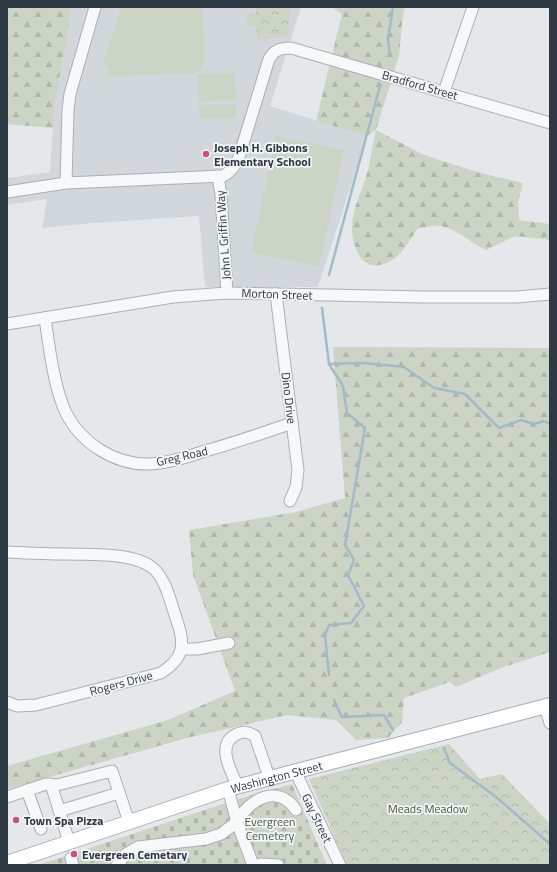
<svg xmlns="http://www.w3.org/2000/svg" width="557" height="872" font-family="'Titillium Web',sans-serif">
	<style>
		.built { fill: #d2d7dc }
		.grass { fill: #ccd4c6 }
		.forest { fill: url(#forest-firs) }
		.cemetery { fill: url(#cemetery-stones) }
		.park { fill: url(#park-crowns) }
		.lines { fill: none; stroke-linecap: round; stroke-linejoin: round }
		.stream { stroke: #a2bbc7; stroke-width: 2.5 }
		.minor-casing { stroke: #a9b0b5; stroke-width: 13 }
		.major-casing { stroke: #a4aeb5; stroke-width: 16 }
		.minor { stroke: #f6f8f9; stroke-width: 11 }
		.major { stroke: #fff; stroke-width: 14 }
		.poi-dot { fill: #c45478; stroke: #f3f6f8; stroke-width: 1.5 }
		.labels { text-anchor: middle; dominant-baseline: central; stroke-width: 3.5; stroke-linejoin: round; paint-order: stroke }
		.street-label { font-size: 12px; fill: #2d3842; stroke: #f3f6f8 }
		.poi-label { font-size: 12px; font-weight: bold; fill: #2d3842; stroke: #f3f6f8; text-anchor: start }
		.park-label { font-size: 12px; fill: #475c3b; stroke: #f3f6f8 }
	</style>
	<defs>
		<pattern id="forest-firs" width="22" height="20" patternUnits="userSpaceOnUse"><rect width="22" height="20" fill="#ccd4c6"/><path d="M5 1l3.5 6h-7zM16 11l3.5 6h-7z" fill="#b0b7ab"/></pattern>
		<pattern id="cemetery-stones" width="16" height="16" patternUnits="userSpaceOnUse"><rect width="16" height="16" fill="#ccd4c6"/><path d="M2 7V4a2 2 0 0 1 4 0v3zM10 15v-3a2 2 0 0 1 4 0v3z" fill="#b0b7ab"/></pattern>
		<pattern id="park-crowns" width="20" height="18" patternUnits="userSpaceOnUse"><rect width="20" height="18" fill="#ccd4c6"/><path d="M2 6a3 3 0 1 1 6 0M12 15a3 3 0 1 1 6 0" fill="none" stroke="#b0b7ab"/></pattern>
	</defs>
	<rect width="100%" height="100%" fill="#e4e8eb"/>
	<polygon class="built" points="7,7 301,7 270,106 367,136 318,287 205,287 199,216 94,223 42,228 47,199 7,205 7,178 50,172 57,52"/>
	<g class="grass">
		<polygon points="121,7 202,7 205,61 197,73 108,76 108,67 103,64"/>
		<polygon points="234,73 236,100 199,102 198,74"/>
		<polygon points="236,104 236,118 200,119 199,105"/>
		<polygon points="276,136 344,150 319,267 251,252"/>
	</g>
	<g class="forest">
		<polygon points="7,7 72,7 55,100 53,128 7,124"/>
		<path d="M 332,7 L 405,7 L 403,14 L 399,56 L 376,130 L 424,155 L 481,173 L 523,183 L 518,202 L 519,220 L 550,224 L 550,240 L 515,236 L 486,250 C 470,243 457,228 439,226 C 433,225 424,228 417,229 C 408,244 397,263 379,265 C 371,267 363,262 359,255 C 342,224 360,199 368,170 C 371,157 373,143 376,130 L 367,136 L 316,121 L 342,14 Z"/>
		<polygon points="333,347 550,348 550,652 501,668 456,687 450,682 404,698 402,722 388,738 356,740 336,720 287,715 187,738 7,789 7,766 168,720 235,691 193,575 189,530 296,512 345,498"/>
	</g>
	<polygon class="cemetery" points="292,784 327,865 38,865 235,800"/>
	<g class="park">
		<polygon points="256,7 290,7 288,36 257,40 256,25 248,26 247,14 256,14"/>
		<polygon points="449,744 480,779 502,774 550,824 550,865 347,865 309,779"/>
	</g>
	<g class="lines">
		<g class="stream">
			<polyline points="390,56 388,39 393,7"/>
			<polyline points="329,275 380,86"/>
			<polyline points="322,308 329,364 343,386 347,413 365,428 345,545 354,560 348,575 364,606 351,623 329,625 325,635 329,675"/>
			<polyline points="329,364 364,363 404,367 434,388 465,394 499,428 521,420 534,424 544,421 550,424"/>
			<polyline points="334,700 342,717 384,715 393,730"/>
			<polyline points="444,748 450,763 496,797 550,844"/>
		</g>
		<defs>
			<g id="minor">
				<polyline points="444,92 473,7"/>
				<polyline points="218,176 221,195 227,293"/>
				<polyline points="66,183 68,110 70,94 95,7"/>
				<path d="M 7,192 L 66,183 L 223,176 C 231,172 236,165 239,157 L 269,59 C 274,50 280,48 291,48 L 550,123"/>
				<polyline points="276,294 298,470 296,487 290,501"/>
				<path d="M 45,318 C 49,346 54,388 66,413 C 81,443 115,465 149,464 C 169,463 187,457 205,451 C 234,443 263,433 292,423"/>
				<polyline points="7,324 173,297 227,293 424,297 517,297 550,294"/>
				<path d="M 7,552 C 27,553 48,554 68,554 C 92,555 135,552 154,569 C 167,581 172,608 178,624 C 186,648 181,660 161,673 L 36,705 L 17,706 L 7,702"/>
				<polyline points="182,649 197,649 229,643"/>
				<polyline points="545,706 550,723"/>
				<polyline points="295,771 340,865"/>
				<polyline points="51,784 69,842"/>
				<path d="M 238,787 C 231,771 215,744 237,734 C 245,731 248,732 255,736 L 269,777"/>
				<path d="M 228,789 L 237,822 C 249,799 278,783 296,810"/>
				<polyline points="27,790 41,829"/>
				<polyline points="7,797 46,784 57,785 112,771 129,822"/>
				<polyline points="59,811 119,793"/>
				<polyline points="71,858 73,865"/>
				<polyline points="117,865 126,854 138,847 206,839 221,834 237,822 253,865"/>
				<polyline points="257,865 261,864 278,865"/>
			</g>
			<g id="major">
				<path id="s1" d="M 7,863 L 228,789 L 550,705"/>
			</g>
		</defs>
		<use href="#minor" class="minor-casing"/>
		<use href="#major" class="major-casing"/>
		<use href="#minor" class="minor"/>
		<use href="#major" class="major"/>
	</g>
	<g class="poi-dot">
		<circle cx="206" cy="154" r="4"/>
		<circle cx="16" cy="820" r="4"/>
		<circle cx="74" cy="854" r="4"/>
	</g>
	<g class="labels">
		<g class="street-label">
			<text transform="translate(420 85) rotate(16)">Bradford Street</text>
			<text transform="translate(223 235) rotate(-94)">John L Griffin Way</text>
			<text transform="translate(277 294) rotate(2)">Morton Street</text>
			<text transform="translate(289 398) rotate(83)">Dino Drive</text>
			<text transform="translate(182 456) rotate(-13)">Greg Road</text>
			<text transform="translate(121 683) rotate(-15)">Rogers Drive</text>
			<text stroke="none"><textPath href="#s1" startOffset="283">Washington Street</textPath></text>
			<text transform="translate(317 818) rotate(64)">Gay Street</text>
		</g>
		<g class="poi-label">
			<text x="214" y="147">Joseph H. Gibbons<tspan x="214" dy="14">Elementary School</tspan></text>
			<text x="24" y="820">Town Spa Pizza</text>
			<text x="82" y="854">Evergreen Cemetary</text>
		</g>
		<g class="park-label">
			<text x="428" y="808">Meads Meadow</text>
			<text x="270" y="821">Evergreen<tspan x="270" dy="14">Cemetery</tspan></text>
		</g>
	</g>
	<rect width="557" height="872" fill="none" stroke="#2d3842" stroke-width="16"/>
</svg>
